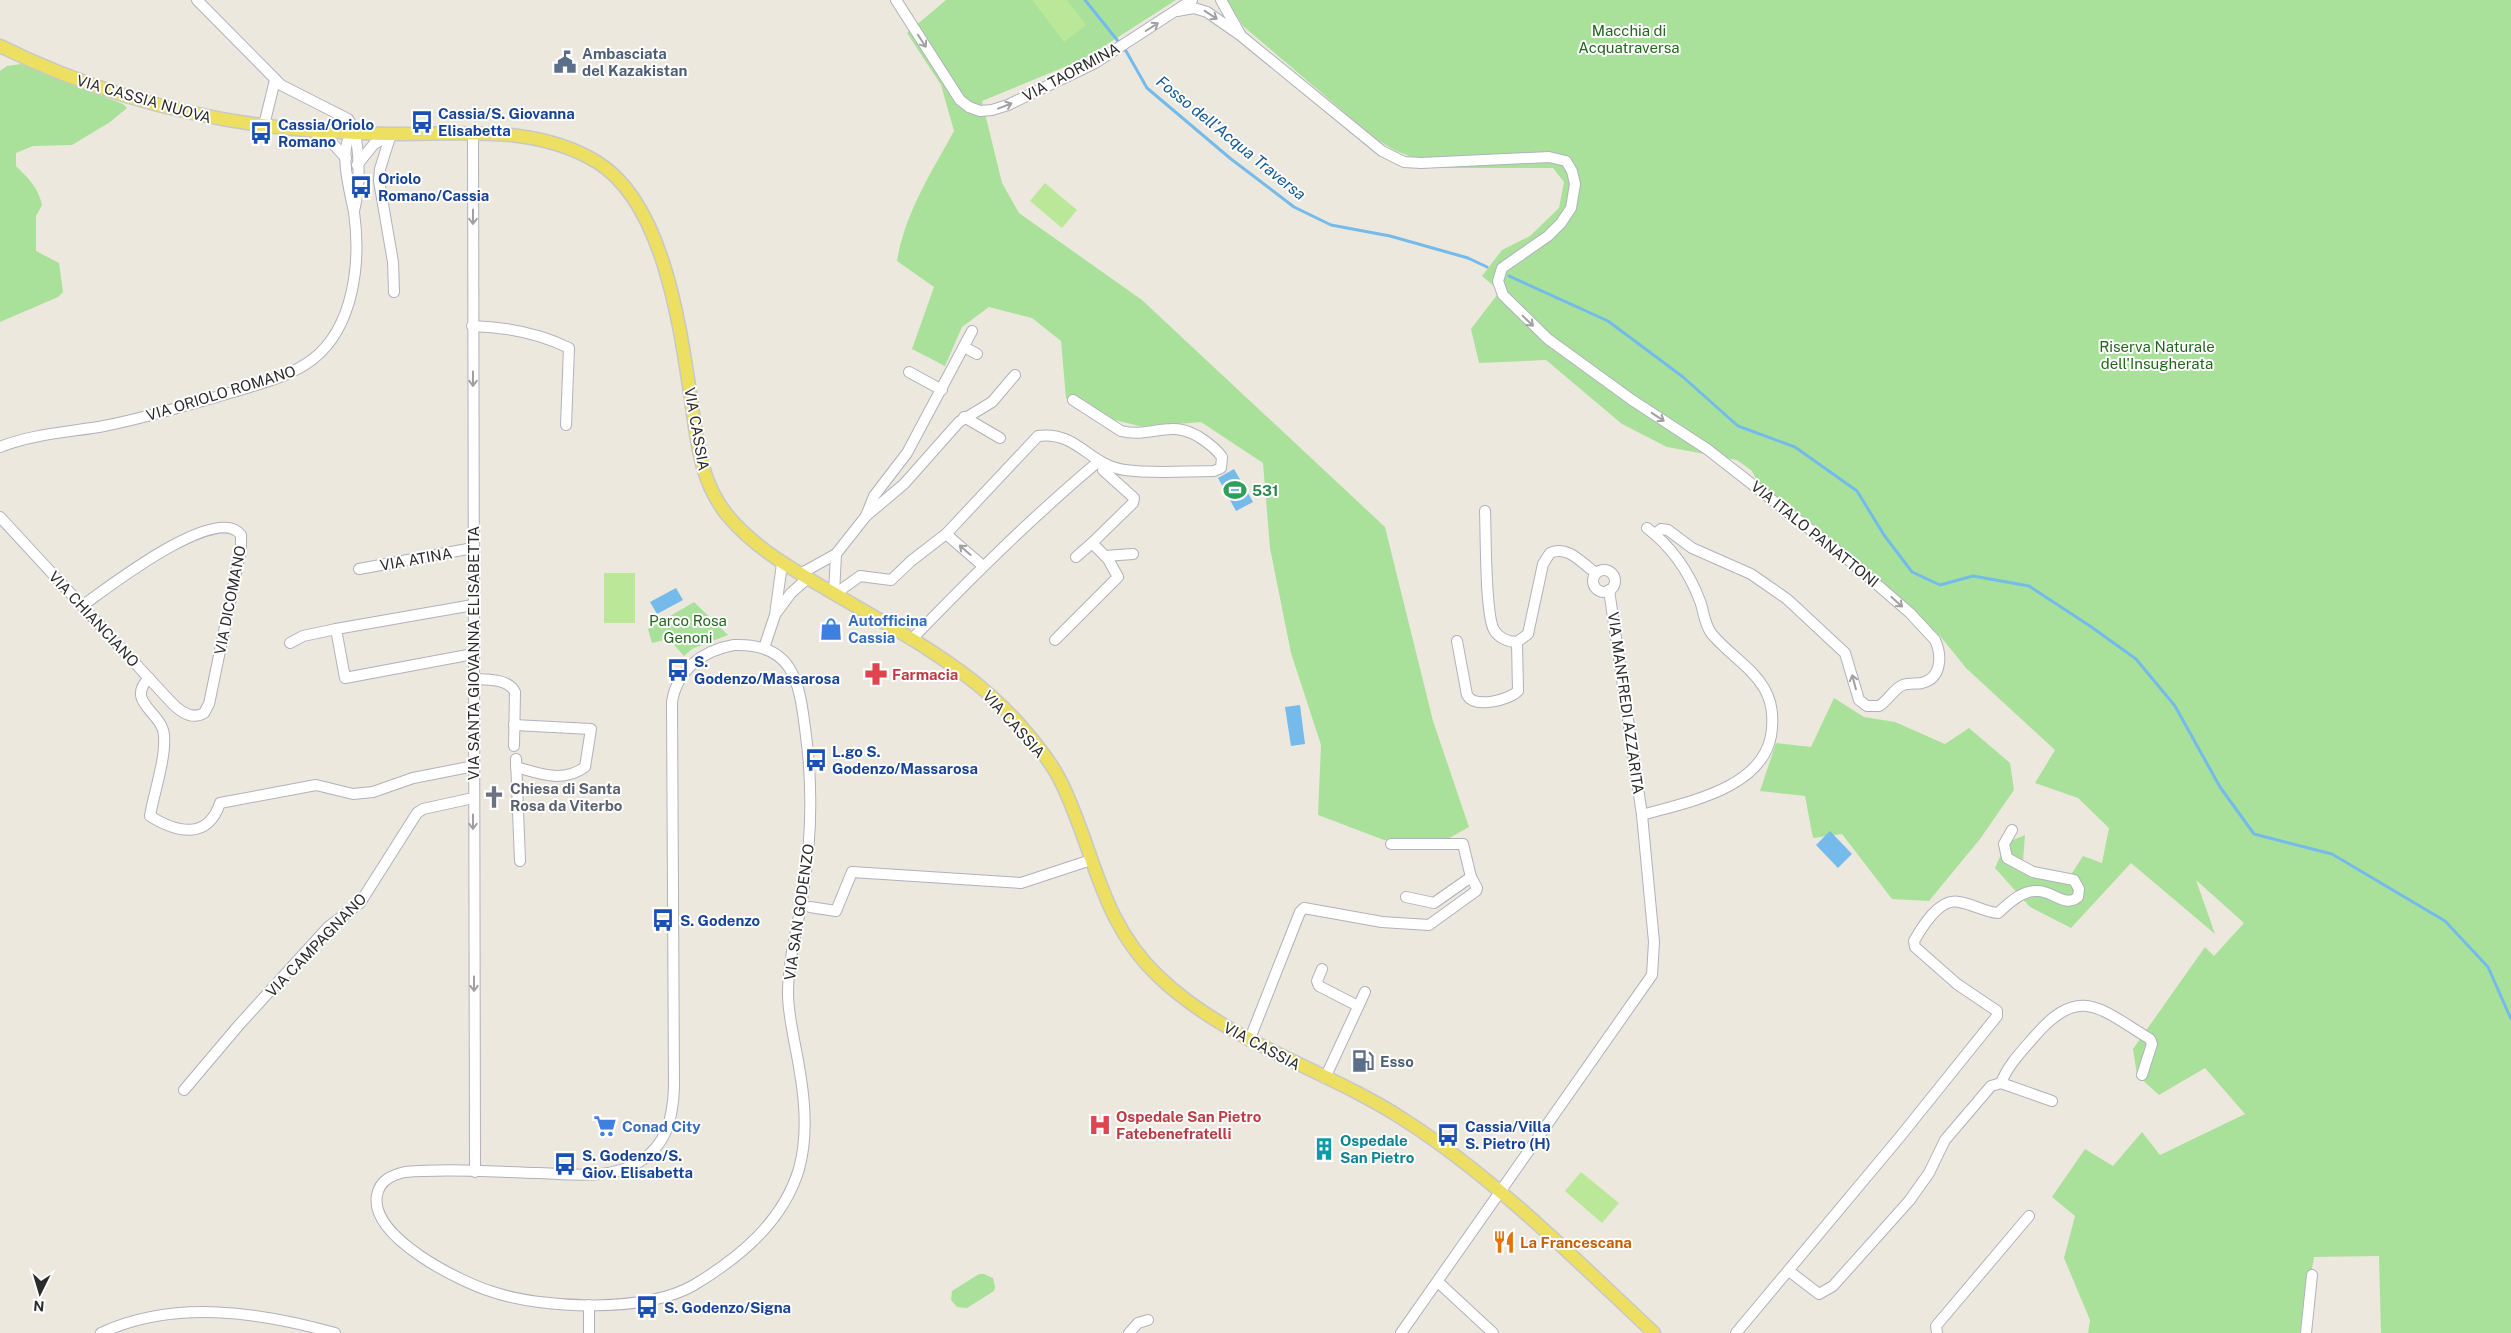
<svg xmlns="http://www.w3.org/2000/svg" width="2511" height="1333" font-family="'Public Sans',sans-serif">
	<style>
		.green { fill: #a9e19b }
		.pitch { fill: #bbe898 }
		.water { fill: #74bbeb }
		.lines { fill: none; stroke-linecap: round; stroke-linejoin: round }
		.stream { stroke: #74bbeb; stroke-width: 3 }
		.minor-casing { stroke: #b1b1be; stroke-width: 12 }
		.major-casing { stroke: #c8c8c8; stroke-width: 15 }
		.minor { stroke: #fff; stroke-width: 10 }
		.major { stroke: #ecdf62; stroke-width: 12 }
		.oneway { stroke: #a0a0a0 }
		.labels { text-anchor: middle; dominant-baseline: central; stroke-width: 4; stroke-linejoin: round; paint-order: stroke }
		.park-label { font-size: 15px; fill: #22661d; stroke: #fff }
		.service-label { font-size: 15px; font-weight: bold; fill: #4e5e75; stroke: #fff; text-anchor: start }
		.street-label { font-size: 15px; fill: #2b2b2b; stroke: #fff }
		.transit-label { font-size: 15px; font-weight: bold; fill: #164399; stroke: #fff; text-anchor: start }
		.leisure-label { font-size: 15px; font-weight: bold; fill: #27864d; stroke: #fff; text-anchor: start }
		.shop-label { font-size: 15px; font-weight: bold; fill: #366cbe; stroke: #fff; text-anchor: start }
		.health-label { font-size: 15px; font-weight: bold; fill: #be3a42; stroke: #fff; text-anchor: start }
		.worship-label { font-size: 15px; font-weight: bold; fill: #5b616d; stroke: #fff; text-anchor: start }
		.culture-label { font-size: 15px; font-weight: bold; fill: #0d838f; stroke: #fff; text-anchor: start }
		.food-label { font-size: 15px; font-weight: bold; fill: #c56008; stroke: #fff; text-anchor: start }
		.water-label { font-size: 16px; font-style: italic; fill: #125797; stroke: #fff }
	</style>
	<rect width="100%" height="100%" fill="#ece8dd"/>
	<g class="green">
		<path d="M 946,0 L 1176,0 L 1084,59 L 982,101 L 1002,183 L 1019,213 L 1142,300 L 1385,527 L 1433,721 L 1469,827 L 1446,840 L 1384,840 L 1318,815 L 1321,745 L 1291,653 L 1270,548 L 1263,463 L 1201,422 L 1143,427 L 1083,412 L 1066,398 L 1061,341 L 1032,318 L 989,307 L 962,327 L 945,366 L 912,349 L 934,287 L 897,261 C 905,213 931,173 954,131 L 941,85 L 907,33 Z"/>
		<polygon points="1227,0 2511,0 2511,1333 2381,1333 2379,1256 2314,1257 2301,1333 2088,1333 2090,1320 2064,1258 2075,1216 2052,1197 2085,1149 2113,1166 2142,1132 2160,1155 2245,1114 2205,1068 2159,1095 2137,1075 2133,1049 2205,947 2214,956 2244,923 2196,880 2215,934 2131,863 2071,928 2030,907 1995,868 2006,843 2025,835 2023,861 2067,881 2083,856 2102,863 2109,828 2078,798 2035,783 2055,750 1966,668 1940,636 1818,528 1758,483 1752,471 1737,460 1667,447 1622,424 1546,360 1479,363 1471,329 1500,291 1482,276 1502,250 1530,236 1559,208 1564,182 1553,168 1439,168 1394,150 1378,140 1351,118 1243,26"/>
		<path d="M 21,64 L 123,104 L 127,108 L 110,122 L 72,145 L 33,146 L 16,153 L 16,166 C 29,179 38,187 42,205 L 36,216 L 36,251 L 59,263 L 63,292 L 58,297 L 0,322 L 0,71 L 7,66 Z"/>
		<polygon points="694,602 728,635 692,649 684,656 669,639 652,643 648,629"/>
		<polygon points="1834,698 1864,717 1895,722 1945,744 1969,728 2010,763 2014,790 1980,839 1929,901 1892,899 1842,834 1813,838 1805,796 1760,791 1776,743 1811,747"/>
		<polygon points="979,1274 984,1274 993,1278 995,1287 994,1291 967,1308 957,1307 951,1300 952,1291"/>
	</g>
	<g class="pitch">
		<polygon points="1034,0 1067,0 1086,25 1064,42 1033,1"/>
		<polygon points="1045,183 1077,210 1062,228 1030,201"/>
		<rect x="604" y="573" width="31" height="50"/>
		<polygon points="1581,1172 1619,1203 1602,1223 1565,1191"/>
	</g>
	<g class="water">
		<polygon points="1234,469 1253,502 1236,511 1218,478"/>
		<polygon points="676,588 683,600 657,614 650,602"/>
		<polygon points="1300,705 1305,744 1291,746 1285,707"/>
		<polygon points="1830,831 1852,854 1838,868 1816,845"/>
	</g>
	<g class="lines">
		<g class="stream">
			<polyline points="1085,0 1126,51 1147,88 1231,159 1294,207 1331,225 1390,236 1468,258 1487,267"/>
			<polyline points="1509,276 1608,321 1683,377 1738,426 1795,447 1857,491 1884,535 1912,572 1940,585 1973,576 2029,586 2090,626 2136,659 2175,706 2220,787 2254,834 2332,854 2445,921 2488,967 2511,1019"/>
		</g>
		<defs>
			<g id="minor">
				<path d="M 197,0 L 281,85 L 348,119 C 362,139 360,188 354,211"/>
				<polyline points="896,0 960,100 969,107 980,111 992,110 1008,105 1095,63 1192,0"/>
				<polyline points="1221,0 1240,34"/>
				<path d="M 1177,11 L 1194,8 L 1207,12 L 1240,35 L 1382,151 L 1404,162 L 1421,163 L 1549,157 L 1566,161 L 1572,171 L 1575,184 L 1571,208 L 1561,223 L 1548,236 L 1502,268 L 1498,281 L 1503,295 L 1548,339 L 1632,400 L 1707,449 L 1844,556 L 1910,613 L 1935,640 C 1942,655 1942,678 1922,683 C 1916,684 1909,683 1903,685 C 1893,689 1888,701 1879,706 L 1867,706 L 1859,700 L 1845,653 L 1787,599 L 1751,574 L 1692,548 L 1668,530 L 1661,529 L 1655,534"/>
				<polyline points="264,125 275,80"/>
				<polyline points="315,132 332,143 346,158"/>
				<polyline points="473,133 475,1172"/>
				<polyline points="391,134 380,169 379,181 393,262 394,292"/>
				<polyline points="357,165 374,144 391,135"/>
				<path d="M 472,326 C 506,327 539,333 569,348 L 566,425"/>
				<polyline points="964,347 977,354"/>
				<polyline points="909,372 942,390"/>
				<polyline points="964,417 1000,438"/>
				<path d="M 0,447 C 32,434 70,432 104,426 C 150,417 195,403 240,390 C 265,382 291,376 313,359 C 354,327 361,262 354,212 C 351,195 336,145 354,132"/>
				<path d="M 1485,511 C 1486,534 1485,614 1494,630 C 1499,638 1508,642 1517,642 L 1528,634 L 1543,564 L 1550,553 C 1569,545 1581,563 1596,573"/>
				<polyline points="866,516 874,496 907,453 972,331"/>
				<path d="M 0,517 L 169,700 C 178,710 191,721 204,713 L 209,704 L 241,549 L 241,535 C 217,502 106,589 82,606"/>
				<polyline points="946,534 983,566"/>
				<polyline points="1105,556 1133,554"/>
				<polyline points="1076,557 1092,543"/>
				<polyline points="359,569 473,548"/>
				<circle cx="1604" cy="581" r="11"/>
				<polyline points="800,574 836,554 866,516 904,484 959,422 992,402 1015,375"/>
				<polyline points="834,594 836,554"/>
				<path d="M 835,594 L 860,576 L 891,580 L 911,561 L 946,534 L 1038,436 C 1078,431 1088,465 1125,470 C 1153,474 1185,471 1214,471 L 1221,468 L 1222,457 C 1217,450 1212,446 1205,441 C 1171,416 1154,439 1121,431 L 1073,400"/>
				<polyline points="777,612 791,593 807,579"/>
				<path d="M 911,640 C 971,578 1032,517 1099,461"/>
				<polyline points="1055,640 1118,577 1108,559 1092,543 1133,503 1134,498 1103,470 1105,464"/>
				<path d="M 1457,641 L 1467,695 C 1475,709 1509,700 1518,691 L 1517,642"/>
				<polyline points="290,643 303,636 336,629"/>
				<path d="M 734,645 C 793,643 799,681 805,728 C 813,784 812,837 803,893 C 798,927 788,959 788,994 C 788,1011 792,1028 795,1045 C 803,1085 810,1129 799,1169 C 783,1222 739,1258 694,1285 C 646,1313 544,1309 493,1292 C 460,1282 369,1237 377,1195 C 380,1180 392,1175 405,1172 C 449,1168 495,1172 538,1173 C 570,1174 611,1180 639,1162 C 667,1145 673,1117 674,1087 L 672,702 C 677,670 703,650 734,645 Z"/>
				<polyline points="764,648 775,615 782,564"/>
				<polyline points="473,654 345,678 336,629 473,605"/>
				<path d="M 149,678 C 125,702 162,712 164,735 C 166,759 154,792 150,816 C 177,833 208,840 220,803 L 316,785 L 353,794 L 373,792 L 413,778 L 474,766"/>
				<path d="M 473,679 C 486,680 508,678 515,692 L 514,746"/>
				<path d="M 514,725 L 591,729 L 585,767 C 563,783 540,774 516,767"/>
				<polyline points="516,759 520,861"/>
				<path d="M 1642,815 C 1687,802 1761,789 1771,736 C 1774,718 1773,703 1764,688 C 1751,666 1727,653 1711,633 C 1704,623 1704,612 1700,601 C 1689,572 1672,547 1647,528"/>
				<polyline points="1391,844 1463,844 1471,877"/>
				<polyline points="810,907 836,911 852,872 1021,883 1091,860"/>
				<polyline points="1322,969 1317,981 1319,986 1358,1006"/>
				<polyline points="1249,1041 1300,912 1304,908 1382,922 1429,925 1476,891 1477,888 1471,877 1434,903 1406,897"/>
				<polyline points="1325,1078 1365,992"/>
				<path d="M 2001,1083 C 2008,1065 2021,1052 2034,1037 C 2080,983 2100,1009 2150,1039 L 2152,1044 L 2142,1075"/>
				<polyline points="184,1090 239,1025 328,927 360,903 417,813 423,809 473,798"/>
				<polyline points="1789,1271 1819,1294 1833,1286 1909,1201 1929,1173 1945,1140 1991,1086 2001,1083 2052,1101"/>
				<polyline points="1438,1282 1493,1333"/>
				<path d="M 101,1333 C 175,1299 259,1312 335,1333"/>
				<polyline points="589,1333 589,1305"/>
				<polyline points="1129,1333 1138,1323 1148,1320"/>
				<polyline points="1401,1333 1652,975 1654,942 1642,815 1609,590"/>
				<path d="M 1736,1333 L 1899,1138 L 1997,1016 L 1997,1011 L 1957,984 L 1915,947 L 1914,941 C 1922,927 1940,897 1959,902 C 1973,904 1984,912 1998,913 C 2009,903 2022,890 2038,891 C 2053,891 2065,908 2078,897 L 2079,889 L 2074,880 L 2033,872 L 2007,858 L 2004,844 L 2012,830"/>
				<polyline points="1937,1333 1936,1326 2029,1216"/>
				<polyline points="2306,1333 2312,1275"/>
			</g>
			<path id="major" d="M 0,46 C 97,94 198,121 306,130 C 336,132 367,134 397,134 C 464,134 537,125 597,162 C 664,203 680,327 691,399 C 697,441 700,482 728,516 C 756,549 792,569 828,590 C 882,622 944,654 991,696 C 1014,716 1049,756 1062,784 C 1095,852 1100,921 1158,976 C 1228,1043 1322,1067 1403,1119 C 1495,1178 1574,1258 1654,1333"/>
		</defs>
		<use href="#minor" class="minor-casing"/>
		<use href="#major" class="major-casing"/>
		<use href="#minor" class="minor"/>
		<use href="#major" class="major"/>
	</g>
	<defs><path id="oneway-shaft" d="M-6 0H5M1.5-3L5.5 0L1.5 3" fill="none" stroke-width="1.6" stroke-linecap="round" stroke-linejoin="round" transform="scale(1.25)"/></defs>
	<g class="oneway">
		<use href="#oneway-shaft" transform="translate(1211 15) rotate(33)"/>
		<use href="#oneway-shaft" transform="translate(1152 27) rotate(-32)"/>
		<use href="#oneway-shaft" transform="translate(922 41) rotate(57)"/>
		<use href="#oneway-shaft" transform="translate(1005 106) rotate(-21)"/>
		<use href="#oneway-shaft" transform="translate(473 217) rotate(90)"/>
		<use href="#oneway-shaft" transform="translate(1528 321) rotate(44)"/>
		<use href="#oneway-shaft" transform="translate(473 379) rotate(90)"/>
		<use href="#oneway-shaft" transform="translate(1658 417) rotate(33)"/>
		<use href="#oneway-shaft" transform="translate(965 550) rotate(-139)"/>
		<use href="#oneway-shaft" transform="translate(1897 602) rotate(42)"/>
		<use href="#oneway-shaft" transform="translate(1854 682) rotate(-105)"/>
		<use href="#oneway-shaft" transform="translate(473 822) rotate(90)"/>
		<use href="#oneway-shaft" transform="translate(474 984) rotate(90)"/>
	</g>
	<defs>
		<symbol id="civic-bare" viewBox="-9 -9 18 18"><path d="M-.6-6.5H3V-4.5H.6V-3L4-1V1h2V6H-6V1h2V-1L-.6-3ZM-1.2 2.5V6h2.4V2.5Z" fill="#5c6f8a" stroke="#fff" stroke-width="2.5" paint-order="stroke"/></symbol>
		<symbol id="bus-bare" viewBox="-9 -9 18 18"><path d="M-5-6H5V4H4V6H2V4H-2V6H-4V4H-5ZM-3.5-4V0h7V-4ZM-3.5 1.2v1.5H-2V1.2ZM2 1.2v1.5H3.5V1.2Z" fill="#1a4fb4" stroke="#fff" stroke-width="2.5" paint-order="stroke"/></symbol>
		<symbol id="stadium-bare" viewBox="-9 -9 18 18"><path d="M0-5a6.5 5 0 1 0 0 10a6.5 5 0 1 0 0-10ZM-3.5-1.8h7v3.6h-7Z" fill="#2e9e5b" stroke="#fff" stroke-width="2.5" paint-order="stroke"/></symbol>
		<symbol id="shop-bare" viewBox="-9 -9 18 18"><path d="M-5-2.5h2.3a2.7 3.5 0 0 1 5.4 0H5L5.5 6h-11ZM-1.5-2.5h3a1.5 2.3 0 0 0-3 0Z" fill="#3f7fe0" stroke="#fff" stroke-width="2.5" paint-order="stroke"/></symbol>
		<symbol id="pharmacy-bare" viewBox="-9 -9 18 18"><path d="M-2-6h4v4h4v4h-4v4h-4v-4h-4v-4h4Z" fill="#e0444e" stroke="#fff" stroke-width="2.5" paint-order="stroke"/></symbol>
		<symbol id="church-bare" viewBox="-9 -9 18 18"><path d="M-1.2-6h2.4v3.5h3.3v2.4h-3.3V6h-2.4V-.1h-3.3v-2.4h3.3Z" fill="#6b7280" stroke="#fff" stroke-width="2.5" paint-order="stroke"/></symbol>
		<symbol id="fuel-bare" viewBox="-9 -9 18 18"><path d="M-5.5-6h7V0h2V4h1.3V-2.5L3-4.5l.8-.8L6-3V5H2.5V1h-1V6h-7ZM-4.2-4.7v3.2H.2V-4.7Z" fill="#5c6f8a" stroke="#fff" stroke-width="2.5" paint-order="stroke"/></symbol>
		<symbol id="hospital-bare" viewBox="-9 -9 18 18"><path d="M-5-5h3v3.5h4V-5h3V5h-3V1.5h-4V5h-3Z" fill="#e0444e" stroke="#fff" stroke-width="2.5" paint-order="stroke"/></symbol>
		<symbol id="supermarket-bare" viewBox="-9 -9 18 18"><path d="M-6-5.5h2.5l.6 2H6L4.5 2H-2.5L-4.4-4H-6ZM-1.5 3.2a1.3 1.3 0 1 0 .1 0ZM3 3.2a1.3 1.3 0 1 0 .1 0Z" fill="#3f7fe0" stroke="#fff" stroke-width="2.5" paint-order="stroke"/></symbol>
		<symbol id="building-bare" viewBox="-9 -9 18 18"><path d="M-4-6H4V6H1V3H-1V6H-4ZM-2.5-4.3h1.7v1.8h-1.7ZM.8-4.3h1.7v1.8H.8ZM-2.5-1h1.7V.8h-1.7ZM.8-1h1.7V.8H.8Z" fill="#0f9aa8" stroke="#fff" stroke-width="2.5" paint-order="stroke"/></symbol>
		<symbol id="restaurant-bare" viewBox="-9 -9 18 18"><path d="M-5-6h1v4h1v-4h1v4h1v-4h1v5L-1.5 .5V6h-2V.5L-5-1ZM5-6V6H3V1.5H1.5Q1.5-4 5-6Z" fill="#e8710a" stroke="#fff" stroke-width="2.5" paint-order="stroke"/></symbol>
	</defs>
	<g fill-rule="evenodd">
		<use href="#civic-bare" x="549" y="46" width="32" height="32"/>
		<use href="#bus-bare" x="406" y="106" width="32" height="32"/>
		<use href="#bus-bare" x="245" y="117" width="32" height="32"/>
		<use href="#bus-bare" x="345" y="171" width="32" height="32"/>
		<use href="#stadium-bare" x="1219" y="474" width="32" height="32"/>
		<use href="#shop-bare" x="815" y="613" width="32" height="32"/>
		<use href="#bus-bare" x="662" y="654" width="32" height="32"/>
		<use href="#pharmacy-bare" x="860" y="658" width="32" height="32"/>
		<use href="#bus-bare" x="800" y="744" width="32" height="32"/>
		<use href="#church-bare" x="478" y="781" width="32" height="32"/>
		<use href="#bus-bare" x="647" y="904" width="32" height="32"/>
		<use href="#fuel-bare" x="1347" y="1045" width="32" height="32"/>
		<use href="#hospital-bare" x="1084" y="1109" width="32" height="32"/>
		<use href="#supermarket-bare" x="589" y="1110" width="32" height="32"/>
		<use href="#bus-bare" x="1432" y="1119" width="32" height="32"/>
		<use href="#building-bare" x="1308" y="1133" width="32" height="32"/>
		<use href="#bus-bare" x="549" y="1148" width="32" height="32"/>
		<use href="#restaurant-bare" x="1488" y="1226" width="32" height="32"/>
		<use href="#bus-bare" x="631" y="1291" width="32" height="32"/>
	</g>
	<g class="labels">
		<g class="park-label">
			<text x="1629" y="30">Macchia di<tspan x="1629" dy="17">Acquatraversa</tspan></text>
			<text x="2157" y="346">Riserva Naturale<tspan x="2157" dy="17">dell'Insugherata</tspan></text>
			<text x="688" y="620">Parco Rosa<tspan x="688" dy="17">Genoni</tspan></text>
		</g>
		<g class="service-label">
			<text x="582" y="53">Ambasciata<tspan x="582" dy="17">del Kazakistan</tspan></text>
			<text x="1380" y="1061">Esso</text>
		</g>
		<g class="street-label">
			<text transform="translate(1071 72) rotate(-28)">VIA TAORMINA</text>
			<text transform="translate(144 99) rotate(16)">VIA CASSIA NUOVA</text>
			<text transform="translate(221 393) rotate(-17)">VIA ORIOLO ROMANO</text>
			<text transform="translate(697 429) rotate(80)">VIA CASSIA</text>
			<text transform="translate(1815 534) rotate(39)">VIA ITALO PANATTONI</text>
			<text transform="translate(416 559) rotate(-10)">VIA ATINA</text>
			<text transform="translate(230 600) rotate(-79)">VIA DICOMANO</text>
			<text transform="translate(94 619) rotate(47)">VIA CHIANCIANO</text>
			<text transform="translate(473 653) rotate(-90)">VIA SANTA GIOVANNA ELISABETTA</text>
			<text transform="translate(1626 703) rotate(82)">VIA MANFREDI AZZARITA</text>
			<text transform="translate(1014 724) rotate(48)">VIA CASSIA</text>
			<text transform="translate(799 912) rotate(-82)">VIA SAN GODENZO</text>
			<text transform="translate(316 945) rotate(-46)">VIA CAMPAGNANO</text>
			<text transform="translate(1262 1046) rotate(28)">VIA CASSIA</text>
		</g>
		<g class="transit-label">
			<text x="438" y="113">Cassia/S. Giovanna<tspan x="438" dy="17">Elisabetta</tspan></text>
			<text x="278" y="124">Cassia/Oriolo<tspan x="278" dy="17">Romano</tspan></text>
			<text x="378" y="178">Oriolo<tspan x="378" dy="17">Romano/Cassia</tspan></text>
			<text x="694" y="661">S.<tspan x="694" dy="17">Godenzo/Massarosa</tspan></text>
			<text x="832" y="751">L.go S.<tspan x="832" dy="17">Godenzo/Massarosa</tspan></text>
			<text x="680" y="920">S. Godenzo</text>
			<text x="1465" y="1126">Cassia/Villa<tspan x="1465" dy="17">S. Pietro (H)</tspan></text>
			<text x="582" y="1155">S. Godenzo/S.<tspan x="582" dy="17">Giov. Elisabetta</tspan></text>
			<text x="664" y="1307">S. Godenzo/Signa</text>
		</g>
		<g class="leisure-label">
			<text x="1252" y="490">531</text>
		</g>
		<g class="shop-label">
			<text x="848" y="620">Autofficina<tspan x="848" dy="17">Cassia</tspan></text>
			<text x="622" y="1126">Conad City</text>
		</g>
		<g class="health-label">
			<text x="892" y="674">Farmacia</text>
			<text x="1116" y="1116">Ospedale San Pietro<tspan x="1116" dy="17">Fatebenefratelli</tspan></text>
		</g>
		<g class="worship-label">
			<text x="510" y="788">Chiesa di Santa<tspan x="510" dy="17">Rosa da Viterbo</tspan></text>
		</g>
		<g class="culture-label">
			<text x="1340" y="1140">Ospedale<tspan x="1340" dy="17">San Pietro</tspan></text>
		</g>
		<g class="food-label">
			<text x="1520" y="1242">La Francescana</text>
		</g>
		<g class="water-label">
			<text transform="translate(1231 138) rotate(39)">Fosso dell'Acqua Traversa</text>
		</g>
	</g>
	<g transform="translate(40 1293) rotate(185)" stroke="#ffffff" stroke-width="4" paint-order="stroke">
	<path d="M0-4L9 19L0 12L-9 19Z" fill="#2b2b2b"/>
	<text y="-8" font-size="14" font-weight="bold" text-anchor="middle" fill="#2b2b2b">N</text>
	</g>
</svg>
